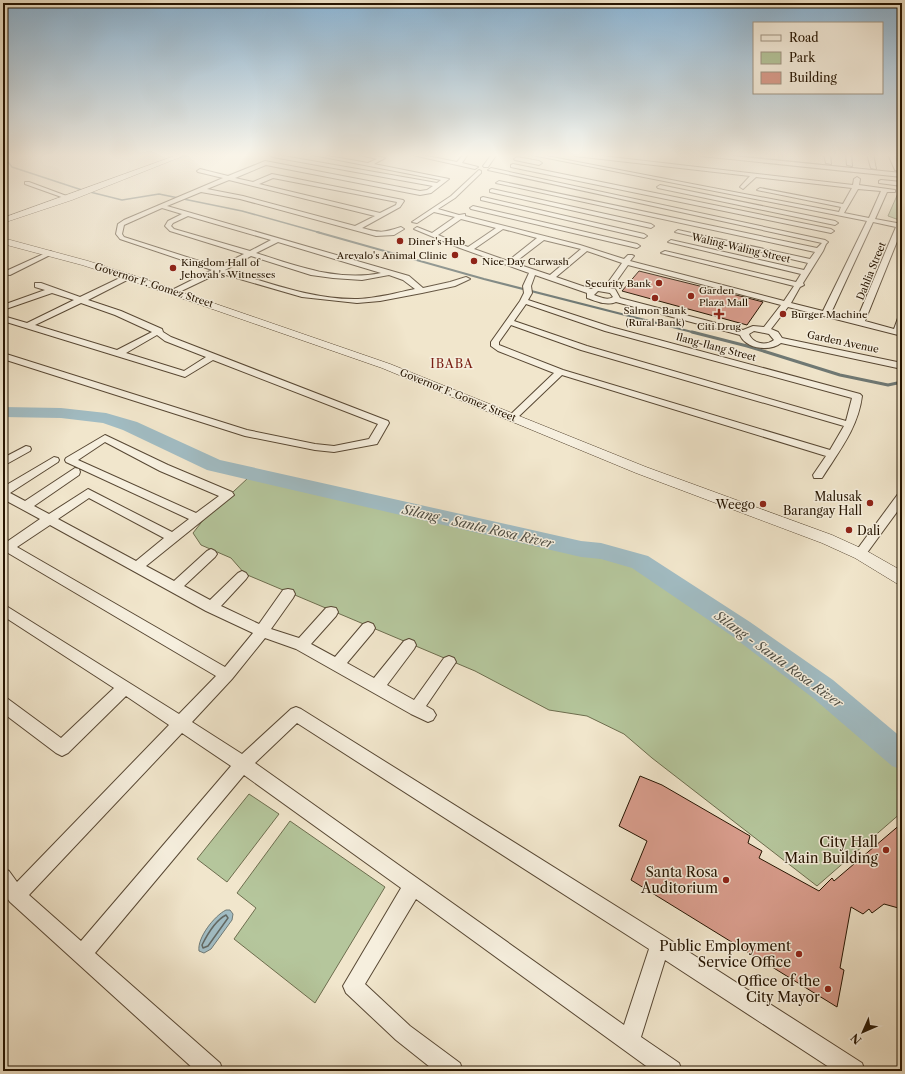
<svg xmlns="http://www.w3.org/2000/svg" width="905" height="1074" font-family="'Libre Caslon Text',serif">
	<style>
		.green { fill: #b5c69c; stroke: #6d6d4e }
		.water { fill: #a1bcc3; stroke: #6f7975 }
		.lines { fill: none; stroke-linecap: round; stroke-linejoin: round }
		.shore { stroke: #636862; stroke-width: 1.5 }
		.stream-far2 { stroke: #6f7975; stroke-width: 1.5 }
		.stream-far1 { stroke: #6f7975; stroke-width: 2 }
		.stream { stroke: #6f7975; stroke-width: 3 }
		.river { fill: #a1bcc3; fill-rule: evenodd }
		.building { fill: #d99d8d; stroke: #251401 }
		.minor-casing { stroke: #584834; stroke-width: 2 }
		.tertiary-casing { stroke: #584834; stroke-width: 1 }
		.minor { fill: #f6efde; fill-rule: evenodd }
		.tertiary { fill: #f6efde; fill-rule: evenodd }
		.poi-dot { fill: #8f2418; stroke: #f6efde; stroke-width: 1.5 }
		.labels { text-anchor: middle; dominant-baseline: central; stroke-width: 3; stroke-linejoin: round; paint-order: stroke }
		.far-poi-label { font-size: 10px; fill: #251401; stroke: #f6efde; text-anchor: start }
		.far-street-label { font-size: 10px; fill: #251401; stroke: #f6efde }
		.far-quarter-label { font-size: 12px; letter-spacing: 1px; fill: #7a1f14; stroke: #f6efde }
		.poi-label { font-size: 12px; fill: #251401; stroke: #f6efde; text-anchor: end }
		.water-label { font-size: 13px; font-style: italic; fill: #504f45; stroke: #f6efde }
		.near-poi-label { font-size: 14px; fill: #251401; stroke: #f6efde; text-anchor: end }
	</style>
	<rect width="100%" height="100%" fill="#f1e6cc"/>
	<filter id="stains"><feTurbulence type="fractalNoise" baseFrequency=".005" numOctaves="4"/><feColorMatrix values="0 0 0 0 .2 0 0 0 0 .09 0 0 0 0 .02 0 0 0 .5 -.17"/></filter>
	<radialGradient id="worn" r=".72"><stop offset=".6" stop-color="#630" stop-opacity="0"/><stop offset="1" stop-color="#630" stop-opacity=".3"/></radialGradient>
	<g class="green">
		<polygon points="899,191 902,191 902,221 888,216"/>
		<polygon points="248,478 402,511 548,546 573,554 602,558 636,567 701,611 755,643 902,771 902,812 817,886 652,758 624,734 587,716 549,710 475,671 245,574 231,558 201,545 193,533 204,519"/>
		<polygon points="249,794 279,814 227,882 197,859"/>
		<polygon points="290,821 385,887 315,1003 234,939 256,908 237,893"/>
	</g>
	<path class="water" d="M 226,910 L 230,910 L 233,914 L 232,920 L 211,949 L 204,953 L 199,951 C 197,938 214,916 226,910 Z"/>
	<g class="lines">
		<path class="shore" d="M 226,915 L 228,918 L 208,946 L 203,948 L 202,945 C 207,935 216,920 226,915 Z"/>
		<g class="stream-far2">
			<polyline points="724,154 871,170"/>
			<polyline points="3,160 9,163 12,167 82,190 122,200 159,194 242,211 321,233"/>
		</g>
		<polyline class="stream-far1" points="317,232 484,279 696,333"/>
		<polyline class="stream" points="692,332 747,346 840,375 888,385 902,382"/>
		<polygon class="river" points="3,407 61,408 106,413 137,422 220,460 581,541 601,543 648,556 750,622 833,680 902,738 902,770 892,766 813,698 732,636 632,568 601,559 581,557 207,470 123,430 103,423 61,418 3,417"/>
	</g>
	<g class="building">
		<polygon points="639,271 744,297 763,302 747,325 622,291"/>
		<polygon points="640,776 662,785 750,836 748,843 762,851 759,858 819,891 832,878 834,881 902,823 902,909 884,904 872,913 869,909 863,914 851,907 840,968 844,970 837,1007 631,880 647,841 619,826"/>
	</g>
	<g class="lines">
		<defs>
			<g id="minor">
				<path d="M 272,154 L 437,183 L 441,180 L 308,154 L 317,154 L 368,163 L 377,159 L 356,154 L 366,154 L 385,158 L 374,164 L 449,179 L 431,193 L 420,195 L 266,165 L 235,178 L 253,182 L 272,174 L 403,200 L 404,201 L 400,207 L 362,228 C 380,233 383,233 401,227 L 404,229 L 394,235 L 376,236 L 240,199 L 201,192 L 167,206 L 409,276 L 423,288 L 450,282 L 466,277 L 470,279 L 455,286 L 422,293 L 380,301 L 357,303 L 302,297 L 219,273 L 175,294 L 171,292 L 172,290 L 212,270 L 120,239 L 116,234 L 118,224 L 124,220 L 223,178 L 198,172 L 197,171 L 200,169 L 228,176 L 265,161 L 420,191 L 427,190 L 433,186 L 273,157 L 270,155 ZM 273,178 L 397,202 L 396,205 L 380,213 L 259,184 ZM 229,180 L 375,216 L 355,226 L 243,196 L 207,189 ZM 162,208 L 182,214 L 168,221 L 165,226 L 170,231 L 244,254 L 218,267 L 124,237 L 122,234 L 124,225 ZM 188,216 L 271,240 L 250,251 L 174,229 L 171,226 L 173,223 ZM 278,242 L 381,273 C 338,282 297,266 256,253 ZM 251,256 L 311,275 L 333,278 L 362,280 L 389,275 L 403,280 L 415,289 C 396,293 378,298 358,299 C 312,300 268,282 225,270 Z"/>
				<polygon points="408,154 417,154 457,162 464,154 468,154 462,163 478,167 475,169"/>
				<polygon points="492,154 497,154 488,167 484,167 483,166"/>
				<path d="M 527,154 L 536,154 L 839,212 L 841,207 L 757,190 L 760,188 L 843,204 L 852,188 L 756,177 L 743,189 L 740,187 L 750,176 L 575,156 L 572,154 L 585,154 L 853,185 L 854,179 L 857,177 L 860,179 L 859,185 L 895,190 L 895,192 L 887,192 L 875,219 L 902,224 L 902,229 L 865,321 L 894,329 L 898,318 L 902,316 L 902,336 L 788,307 L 771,329 L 778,332 L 782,338 L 902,363 L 902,369 L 781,343 C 770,352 746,349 740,335 L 616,302 C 606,306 596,301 587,298 L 587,293 L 535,275 L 531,286 L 532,293 L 528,300 L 611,327 L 860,394 L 862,396 C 858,428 839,451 822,478 L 814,478 L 813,475 L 826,456 L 562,375 L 516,419 L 510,419 L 508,417 L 510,415 L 554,373 L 498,351 L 491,346 L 491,342 L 520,301 L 524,293 L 523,286 L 529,273 L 460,248 L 414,229 L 417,227 L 432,233 L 455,217 L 434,212 L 417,223 L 412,222 L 451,196 L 479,170 L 481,171 L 481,173 L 455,198 L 438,209 L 459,215 L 465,214 L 465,216 L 580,245 L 624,259 L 628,255 L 632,255 L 634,256 L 630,261 L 784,301 L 794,286 L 661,253 L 665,251 L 796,282 L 801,274 L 668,242 L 671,240 L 804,270 L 808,263 L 675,232 L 678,230 L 810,259 L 815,252 L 496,183 L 499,181 L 817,248 L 822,243 L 488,170 L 491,168 L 825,240 L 828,242 L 826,244 L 823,251 L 803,283 L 804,285 L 800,287 L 791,303 L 823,311 L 867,221 ZM 858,189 L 881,191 L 869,218 L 844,213 ZM 461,219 L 496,228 L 468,247 L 438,235 ZM 873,222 L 896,227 L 857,319 L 831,313 ZM 503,229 L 537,238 L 508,261 L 474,249 ZM 544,240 L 581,249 L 550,275 L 514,263 ZM 587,251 L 622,263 L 604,288 L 597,287 L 591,289 L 556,277 ZM 628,265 L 781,305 L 764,327 L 753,326 L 743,330 L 620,298 L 615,289 L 611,289 ZM 598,291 L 610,293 L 613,297 C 607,301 600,297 594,295 ZM 526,304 L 605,331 L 852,398 L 846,421 L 587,346 L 514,321 ZM 511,325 L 581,350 L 844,426 L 830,450 L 563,370 L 499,345 L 499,342 ZM 754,331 L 769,334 L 774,340 C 766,346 753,344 749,334 Z"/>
				<polygon points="698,154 712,154 902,173 902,177 701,156"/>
				<polygon points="824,154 830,154 831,164 826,163"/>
				<polygon points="846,154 851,154 852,166 847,165"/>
				<polygon points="867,154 873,154 876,169 871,168"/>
				<polygon points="888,154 894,154 900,171 895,170"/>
				<polygon points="517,157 539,161 542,163 539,165 515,160 514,159"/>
				<polygon points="513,164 831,229 834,231 831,233 511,167 511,165"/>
				<polygon points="881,180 902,182 902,186 879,183 879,181"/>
				<polygon points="25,182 29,182 72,198 67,199 25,184"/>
				<polygon points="660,185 835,221 838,223 835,225 658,188 657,187"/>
				<polygon points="492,189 651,224 654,226 651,228 490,192 490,190"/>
				<polygon points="483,197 644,234 647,236 644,238 481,200 481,198"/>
				<polygon points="473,206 637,244 640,246 637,248 471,209 470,208"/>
				<polygon points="50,251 52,252 52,254 10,275 3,274 3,270 6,271"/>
				<path d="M 126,275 L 132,275 L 133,277 L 88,300 L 121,311 L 162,329 L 163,332 L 171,337 L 388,421 L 389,423 L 377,444 L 334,452 L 315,450 L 245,436 L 3,359 L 3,353 L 247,430 L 315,444 L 334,446 L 369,439 L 378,424 L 213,360 L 185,377 L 3,321 L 3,316 L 27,323 L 74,300 L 52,293 L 3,310 L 3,305 L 45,290 L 35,287 L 35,283 L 41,283 L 80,297 ZM 81,303 L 115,315 L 152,332 L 117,350 L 35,325 ZM 157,335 L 165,341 L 206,357 L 184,371 L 126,353 Z"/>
				<path d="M 105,435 L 168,465 L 232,492 L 234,495 L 146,566 L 174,581 L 207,551 L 211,549 L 215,551 L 217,554 L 215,557 L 184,586 L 210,600 L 238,573 L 242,571 L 246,573 L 248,576 L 246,579 L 221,606 L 259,624 L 283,590 L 288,589 L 293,590 L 295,594 L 293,598 L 271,629 L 299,638 L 326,608 L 331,607 L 336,608 L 338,612 L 336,616 L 311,644 L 335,657 L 363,624 L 368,622 L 373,624 L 375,628 L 373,632 L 347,663 L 374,678 L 404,641 L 409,639 L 414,641 L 416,645 L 414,649 L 387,685 L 414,700 L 444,658 L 449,656 L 454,658 L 456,662 L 426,706 L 433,710 L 436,715 L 433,720 L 428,722 L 411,714 L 296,649 L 265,638 L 232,679 L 192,722 L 242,754 L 291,709 L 296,707 L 301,709 L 667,938 L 862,1063 L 865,1071 L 835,1071 L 665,960 L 641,1037 L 679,1063 L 682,1071 L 653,1071 L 416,899 L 365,984 L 410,1026 L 460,1063 L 463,1071 L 435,1071 L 396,1040 L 346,993 L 343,986 L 401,888 L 244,775 L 95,953 L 220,1063 L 223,1071 L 196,1071 L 10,902 L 3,893 L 3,868 L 9,871 L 17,882 L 169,725 L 126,696 L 68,753 L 62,756 L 56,753 L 3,713 L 3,697 L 8,699 L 61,738 L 114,688 L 3,616 L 3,604 L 179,714 L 216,676 L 3,550 L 3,540 L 8,541 L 40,519 L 3,499 L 3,487 L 54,457 L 58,458 L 59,460 L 58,462 L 10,493 L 25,501 L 75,468 L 79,469 L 80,472 L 79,475 L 34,506 L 49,514 L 88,489 L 172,532 L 189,519 L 66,462 L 65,460 L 66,458 ZM 105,442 L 160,471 L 219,496 L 196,513 L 78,460 ZM 89,498 L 164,538 L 136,561 L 58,519 ZM 50,525 L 206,611 L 253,633 L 225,667 L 17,547 ZM 297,723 L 649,949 L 624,1025 L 255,763 ZM 182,733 L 231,766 L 81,941 L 29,895 Z"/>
				<polygon points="26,446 30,447 31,449 30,451 3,466 3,458"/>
				<polygon points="902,493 902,505 864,557 860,559 856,557 854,554 856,551 898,494"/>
			</g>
			<g id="tertiary">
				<polygon points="180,154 188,154 72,200 3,223 3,218"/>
				<polygon points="3,238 88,261 132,275 390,364 646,467 832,535 865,550 902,571 902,585 896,583 855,558 822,543 636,473 382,368 126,279 82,265 3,244"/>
			</g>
		</defs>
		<use href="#minor" class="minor-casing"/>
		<use href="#tertiary" class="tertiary-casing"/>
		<use href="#minor" class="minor"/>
		<use href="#tertiary" class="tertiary"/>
	</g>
	<linearGradient id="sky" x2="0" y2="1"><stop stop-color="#8bb7d9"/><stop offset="0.51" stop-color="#f9f4e8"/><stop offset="1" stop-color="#f9f4e8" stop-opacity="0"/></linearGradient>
	<rect width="905" height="304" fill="url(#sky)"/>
	<g class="poi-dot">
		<circle cx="400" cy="241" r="4"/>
		<circle cx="455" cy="255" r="4"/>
		<circle cx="474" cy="261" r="4"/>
		<circle cx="173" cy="268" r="4"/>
		<circle cx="659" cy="283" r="4"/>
		<circle cx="691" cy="296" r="4"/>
		<circle cx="655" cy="298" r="4"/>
		<path d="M717 308h4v4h4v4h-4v4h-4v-4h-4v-4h4z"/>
		<circle cx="783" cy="314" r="4"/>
		<circle cx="870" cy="503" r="4"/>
		<circle cx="763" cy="504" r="4"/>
		<circle cx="849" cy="530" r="4"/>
		<circle cx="886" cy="850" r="4"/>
		<circle cx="726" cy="880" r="4"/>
		<circle cx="799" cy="954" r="4"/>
		<circle cx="828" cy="989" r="4"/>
	</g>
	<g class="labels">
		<g class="far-poi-label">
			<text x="408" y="241">Diner's Hub</text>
			<text x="447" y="255" text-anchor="end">Arevalo's Animal Clinic</text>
			<text x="482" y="261">Nice Day Carwash</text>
			<text x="181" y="262">Kingdom Hall of<tspan x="181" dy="12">Jehovah's Witnesses</tspan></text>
			<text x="651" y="283" text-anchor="end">Security Bank</text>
			<text x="699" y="290">Garden<tspan x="699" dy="12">Plaza Mall</tspan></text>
			<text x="655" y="310" text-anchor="middle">Salmon Bank<tspan x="655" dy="12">(Rural Bank)</tspan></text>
			<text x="791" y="314">Burger Machine</text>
			<text x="719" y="326" text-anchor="middle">Citi Drug</text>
		</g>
		<g class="far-street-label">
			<text transform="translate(741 248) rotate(13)">Waling-Waling Street</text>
			<text transform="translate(871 271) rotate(-68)">Dahlia Street</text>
			<text transform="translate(154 285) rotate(18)">Governor F. Gomez Street</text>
			<text transform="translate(843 342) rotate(12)">Garden Avenue</text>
			<text transform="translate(716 347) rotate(15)">Ilang-Ilang Street</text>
			<text transform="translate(458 395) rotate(22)">Governor F. Gomez Street</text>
		</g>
		<g class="far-quarter-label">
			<text x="452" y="363">IBABA</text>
		</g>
		<g class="poi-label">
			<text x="862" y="496">Malusak<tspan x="862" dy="14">Barangay Hall</tspan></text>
			<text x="755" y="504">Weego</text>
			<text x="857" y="530" text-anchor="start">Dali</text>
		</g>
		<g class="water-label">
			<text transform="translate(478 526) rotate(13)">Silang - Santa Rosa River</text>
			<text transform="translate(779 659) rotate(36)">Silang - Santa Rosa River</text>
		</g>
		<g class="near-poi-label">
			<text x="878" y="842">City Hall<tspan x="878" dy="16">Main Building</tspan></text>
			<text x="718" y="872">Santa Rosa<tspan x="718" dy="16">Auditorium</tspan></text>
			<text x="791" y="946">Public Employment<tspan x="791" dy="16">Service Office</tspan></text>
			<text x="820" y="981">Office of the<tspan x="820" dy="16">City Mayor</tspan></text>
		</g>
	</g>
	<rect width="905" height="1074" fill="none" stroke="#f1e6cc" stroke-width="16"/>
	<rect x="4" y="4" width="897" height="1066" fill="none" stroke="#251401" stroke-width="2"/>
	<rect x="8" y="8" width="889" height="1058" fill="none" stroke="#251401"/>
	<rect x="753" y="22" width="130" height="72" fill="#f6efde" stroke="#a29786"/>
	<rect x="761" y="35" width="20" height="6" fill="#f6efde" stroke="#a29786"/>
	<text x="789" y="42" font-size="12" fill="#251401">Road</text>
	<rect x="761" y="52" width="20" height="12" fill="#b5c69c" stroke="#a29786"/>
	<text x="789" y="62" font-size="12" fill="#251401">Park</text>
	<rect x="761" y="72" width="20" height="12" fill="#d99d8d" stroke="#a29786"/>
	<text x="789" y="82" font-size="12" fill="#251401">Building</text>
	<g transform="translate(863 1032) rotate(225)" stroke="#f6efde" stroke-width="3" paint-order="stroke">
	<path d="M0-3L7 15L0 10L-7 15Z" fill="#251401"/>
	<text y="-6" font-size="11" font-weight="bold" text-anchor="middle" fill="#251401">N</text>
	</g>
	<rect width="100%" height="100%" filter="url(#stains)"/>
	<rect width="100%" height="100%" fill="url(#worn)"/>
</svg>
